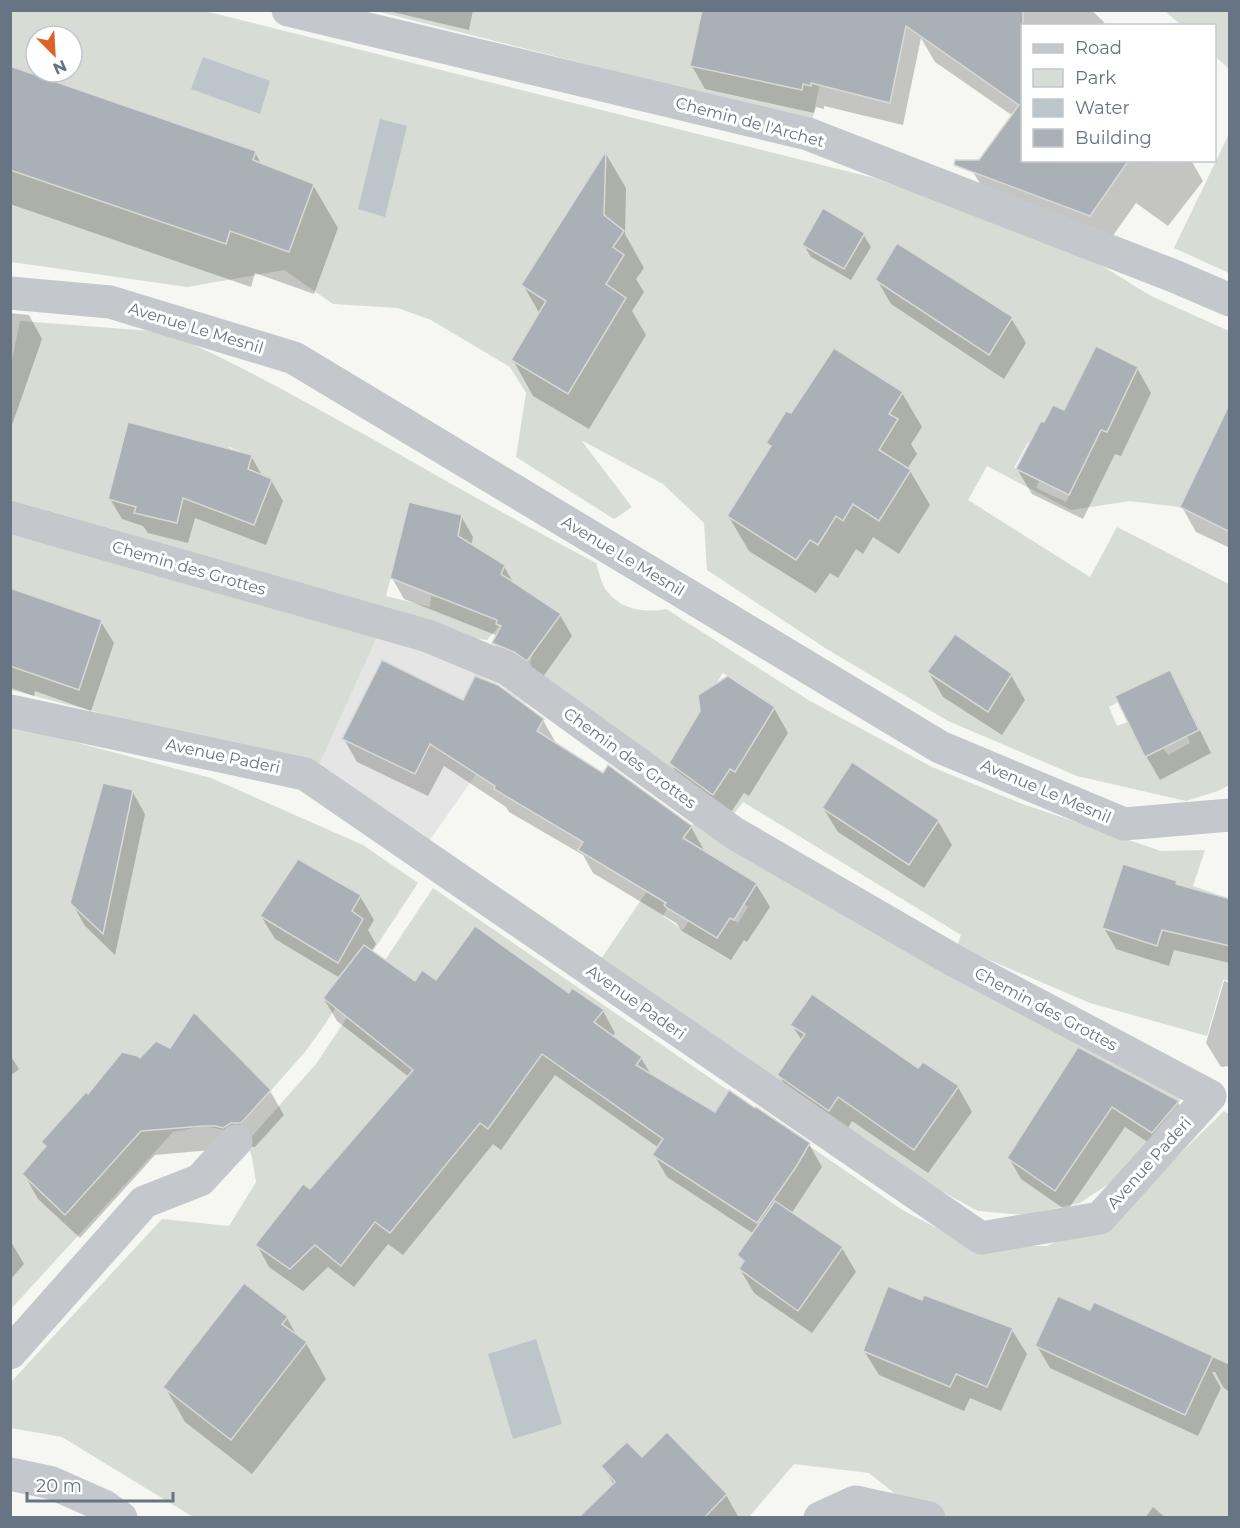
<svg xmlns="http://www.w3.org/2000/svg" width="1240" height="1528" font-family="Montserrat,sans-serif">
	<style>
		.built { fill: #e4e5e4 }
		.green { fill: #d7ddd4; fill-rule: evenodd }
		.water { fill: #bbc5ca }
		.shadow { fill: #0003 }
		.building { fill: #a9b0b6; stroke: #d8d8d6; stroke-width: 1.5 }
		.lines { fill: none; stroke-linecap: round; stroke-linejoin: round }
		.minor { stroke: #c4c7cb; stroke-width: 33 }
		.tertiary { stroke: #c4c7cb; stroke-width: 33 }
		.labels { text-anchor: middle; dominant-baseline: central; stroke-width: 6; stroke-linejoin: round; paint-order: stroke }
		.street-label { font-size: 16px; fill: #667484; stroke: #fff }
	</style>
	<rect width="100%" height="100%" fill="#f6f6f3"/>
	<polygon class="built" points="267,603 420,642 507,690 526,703 427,844 317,769"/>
	<g class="green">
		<path d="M 11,11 L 205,11 L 874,178 L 1075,249 L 1151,296 L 1229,331 L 1229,532 L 1180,507 L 1130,501 L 1071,510 L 987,466 L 968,500 L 1090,577 L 1117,527 L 1229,584 L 1229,785 L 1218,791 L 1186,801 L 1077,776 L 948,721 L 825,648 L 707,570 L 704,523 L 663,484 L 581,440 L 632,507 L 614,519 L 516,457 L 526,393 L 510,367 L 431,320 L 398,308 L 333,304 L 284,270 L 187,287 L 11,262 L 11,170 L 226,244 L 255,151 L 11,66 ZM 36,36 L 72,36 L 72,72 L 36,72 ZM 589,189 L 605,200 L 605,208 L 602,214 L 624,231 L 613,247 L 624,255 L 606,284 L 626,298 L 568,394 L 536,375 L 545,361 L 546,301 L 521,285 L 580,191 ZM 834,348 L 903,392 L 889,414 L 898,420 L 867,469 L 886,454 L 911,470 L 880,521 L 853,504 L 836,516 L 819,544 L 810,540 L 796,560 L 727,516 L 771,446 L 766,443 L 786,411 L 791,413 ZM 1054,405 L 1107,432 L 1101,430 L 1066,502 L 1036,488 L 1039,481 L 1014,468 L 1028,442 L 1029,443 L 1041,421 L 1044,422 ZM 955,634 L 987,711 L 927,673 ZM 1170,670 L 1199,729 L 1187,735 L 1190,743 L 1168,755 L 1163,748 L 1145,757 L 1128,722 L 1117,726 L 1109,707 L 1118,702 L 1116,696 Z"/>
		<polygon points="376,11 702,11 690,66 801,90 819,11 835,11 812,121"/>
		<polygon points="1165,11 1229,11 1229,69 1215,56 1214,26 1181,25"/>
		<polygon points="1229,134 1229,273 1174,248"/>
		<path d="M 20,321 L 165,332 C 238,363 307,403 376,441 C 449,483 522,524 596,563 C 599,572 601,583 606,590 C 621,610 644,613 666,609 L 810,701 L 932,767 L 1020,803 L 1161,851 L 1205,850 L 1193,886 L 1230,899 L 1229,981 L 1223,980 L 1207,1036 L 1090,1003 L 957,946 L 961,935 L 743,802 L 733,815 L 537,684 L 530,662 L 534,651 L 560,614 L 522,588 L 516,608 L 487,640 L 471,638 L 239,571 L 147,539 L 11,500 L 10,369 ZM 128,422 L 198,441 L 177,522 L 134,513 L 136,507 L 108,498 ZM 229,447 L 252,455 L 211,500 ZM 410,502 L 462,515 L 450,569 L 452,601 L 431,596 L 430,607 L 386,596 ZM 723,673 L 775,707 L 735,772 L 683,740 L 702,708 L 699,697 C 702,692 705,690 712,690 ZM 852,762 L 909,865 L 822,808 ZM 1123,864 L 1176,881 L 1157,945 L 1103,928 Z"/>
		<polygon points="10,534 379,632 317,769 11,690"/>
		<polygon points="10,725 211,778 363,845 418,883 321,1030 305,1052 234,1132 204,1126 173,1132 11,1309"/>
		<path d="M 696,819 L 1187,1091 L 1122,1175 L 1080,1203 L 1025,1215 L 978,1211 L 934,1187 L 599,962 ZM 700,848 L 757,883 L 744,904 L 748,907 L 738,923 L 730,918 L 717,938 L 689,921 L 683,930 L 663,916 L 668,907 L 664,905 ZM 805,1034 L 873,1037 L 785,1064 ZM 1060,1075 L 1110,1110 L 1055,1191 L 1007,1158 Z"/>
		<polygon points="433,888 904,1211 972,1246 1047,1246 1121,1212 1224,1111 1229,1114 1229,1517 891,1517 898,1496 869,1473 794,1464 749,1517 193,1517 62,1437 11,1428 10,1383 162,1219 229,1226 256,1182 252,1157 247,1142 316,1064"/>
	</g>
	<g class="water">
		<polygon points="203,57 270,81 260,114 191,89"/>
		<polygon points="380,119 407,126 385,217 358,209"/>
		<polygon points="536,1339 562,1424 513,1439 488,1354"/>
	</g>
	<g class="shadow">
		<polygon points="384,10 473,10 469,30"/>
		<polygon points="935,10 1091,10 1103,21 1106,26 1022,26 1022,160 1191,160 1203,181 1168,226 1136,203 1107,244 990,200 973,172 1013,116 935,62 921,38 903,125 824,106 824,109 816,107 814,113 705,89 692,66"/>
		<polygon points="10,67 255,152 262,166 313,185 338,228 314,294 255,273 251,287 10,204"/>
		<polygon points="606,154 626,188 625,234 644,268 636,279 644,292 632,311 646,335 589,429 533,396 513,360 540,314 523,285"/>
		<polygon points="863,234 871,247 851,280 811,257 804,245"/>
		<polygon points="877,280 1011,318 1026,343 1004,379 891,304"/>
		<polygon points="10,313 29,315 42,339 10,431"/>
		<polygon points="835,350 902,393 922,427 911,444 917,454 907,469 910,471 930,505 899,554 873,537 863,554 856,549 838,578 830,573 816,593 749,551 729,517 771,448 768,443 791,415"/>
		<polygon points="1137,368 1151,393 1121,456 1115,454 1083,519 1032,494 1017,469 1045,424"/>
		<polygon points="1230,448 1230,548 1196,532 1182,507"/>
		<polygon points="251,456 263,477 271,480 283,501 266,545 195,518 188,543 148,533 143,526 122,519 110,499"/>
		<polygon points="461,516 473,537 471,546 504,566 515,586 560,615 572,636 540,681 506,664 494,643 498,636 404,599 392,578"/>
		<polygon points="10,590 101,622 114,643 91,711 35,691 34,696 11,688 10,690"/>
		<polygon points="1170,672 1183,695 1211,753 1160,780 1146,756"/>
		<polygon points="929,673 1011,675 1025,700 1002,735 943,697"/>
		<polygon points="464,702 543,720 556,743 556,745 691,827 704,850 703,852 756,884 770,907 747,942 744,940 731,960 682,931 676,923 593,873 583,855 509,812 506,807 444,766 428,796 357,762 344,739"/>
		<polygon points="774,708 788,733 749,796 744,793 727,818 685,788 671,763"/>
		<polygon points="132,791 145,814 115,955 85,926 72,903"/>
		<polygon points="823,808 938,821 952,845 924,888 838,832"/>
		<polygon points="1176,882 1178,886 1230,901 1230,963 1174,950 1169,966 1116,949 1104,928"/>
		<polygon points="360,896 374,920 368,930 376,944 371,952 415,984 436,982 570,995 603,1011 615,1033 612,1037 641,1058 652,1076 715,1114 809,1144 822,1167 791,1214 842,1248 856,1272 812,1333 754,1293 740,1269 744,1264 739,1255 754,1234 667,1177 654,1155 659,1148 555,1075 501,1150 493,1144 403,1255 388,1244 354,1287 328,1267 303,1291 269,1267 257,1245 310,1191 409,1077 337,1021 324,999 340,978 275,939 261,916"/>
		<polygon points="1224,981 1230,983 1230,1066 1221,1067 1206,1043"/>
		<polygon points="792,1025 919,1070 958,1087 972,1112 928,1173 852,1121 844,1135 793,1100 779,1075 802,1041"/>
		<polygon points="1079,1049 1178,1102 1190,1123 1164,1153 1125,1127 1067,1211 1021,1179 1009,1158"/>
		<polygon points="170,1050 270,1091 284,1115 255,1147 245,1147 155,1155 80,1238 38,1199 24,1174 47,1148 43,1142 88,1097 140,1060"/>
		<polygon points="10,1055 19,1069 10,1076"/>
		<polygon points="10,1240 24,1264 10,1280"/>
		<polygon points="925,1297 1012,1330 1027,1354 1001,1411 970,1398 964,1411 879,1375 864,1351 923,1302"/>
		<polygon points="1094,1304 1230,1365 1230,1393 1223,1387 1215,1372 1212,1372 1221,1388 1198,1436 1050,1368 1037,1346 1090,1312"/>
		<polygon points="287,1318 298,1338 306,1343 326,1379 252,1474 185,1422 165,1387"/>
		<polygon points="642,1459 726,1495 739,1518 602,1518 614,1485 603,1466"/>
		<polygon points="1153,1507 1166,1518 1145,1518"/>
	</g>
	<g class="building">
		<polygon points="702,10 1023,10 1023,160 1129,160 1090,216 954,165 955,160 979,160 1019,105 906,26 890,103 811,83 811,86 803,84 802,90 690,66"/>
		<polygon points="10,66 256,151 253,160 314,184 289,252 230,231 226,244 10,170"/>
		<polygon points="606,151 604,215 624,231 613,247 624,255 606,284 626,298 568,394 511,360 546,301 521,285"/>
		<polygon points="823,208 865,233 844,269 802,245"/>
		<polygon points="897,243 1013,317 989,355 875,280"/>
		<polygon points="1096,346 1138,367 1107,432 1101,430 1069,495 1016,469 1041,421 1044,422 1053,405 1064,410"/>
		<polygon points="834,348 903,392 889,414 898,419 879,450 911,470 879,521 853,504 843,521 836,516 818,545 810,540 796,560 727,516 771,446 766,443 786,411 791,413"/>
		<polygon points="1230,403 1230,532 1180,507"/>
		<polygon points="128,422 252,455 248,469 272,479 254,525 183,498 177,523 134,513 136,507 108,499"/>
		<polygon points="409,502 462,515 458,536 505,565 501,574 561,614 527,661 514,652 492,643 501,626 496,624 497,620 390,578"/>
		<polygon points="10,588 102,620 79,690 10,666"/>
		<polygon points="955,634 1012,674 988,712 927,672"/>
		<polygon points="382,660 463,700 475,676 498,685 544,719 537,731 603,773 608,765 692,826 683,838 757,883 734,920 730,918 717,938 667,908 664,905 666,903 578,850 583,842 494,789 495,786 430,744 415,774 342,739"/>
		<polygon points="1170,670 1199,730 1145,757 1115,696"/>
		<polygon points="728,676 775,707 735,772 730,769 713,795 669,763 700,711 698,695"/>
		<polygon points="852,762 939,820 909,865 822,808"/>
		<polygon points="103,783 133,790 103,934 70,903"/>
		<polygon points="298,859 361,895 352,911 363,919 338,963 260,916"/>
		<polygon points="1123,864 1177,881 1176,884 1230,899 1230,946 1162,930 1157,946 1102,928"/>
		<polygon points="475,926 569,993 572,988 604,1010 594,1022 642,1057 636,1065 715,1112 729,1090 755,1108 756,1107 810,1143 796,1167 757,1223 652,1155 663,1139 542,1054 488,1129 480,1123 390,1233 375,1222 341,1266 315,1245 290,1269 255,1245 303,1184 310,1189 413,1070 323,998 364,945 415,981 422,970 436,980"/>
		<polygon points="812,994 918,1068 923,1062 959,1086 914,1150 838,1097 829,1111 777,1075 805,1034 790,1025"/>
		<polygon points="194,1012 271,1090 241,1123 231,1123 223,1128 216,1126 204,1126 141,1131 65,1215 22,1174 46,1146 41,1142 86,1092 88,1094 122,1052 138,1056 140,1058 156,1041 170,1048"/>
		<polygon points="1078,1047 1179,1101 1152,1133 1112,1107 1055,1191 1007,1158"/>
		<polygon points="775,1201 843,1247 798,1311 739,1269 744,1261 737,1255"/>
		<polygon points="244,1283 288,1317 282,1324 307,1342 231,1440 163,1387"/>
		<polygon points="888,1286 922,1300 924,1295 1013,1328 987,1387 956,1374 950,1387 863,1351"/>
		<polygon points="1058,1296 1090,1310 1094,1302 1213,1356 1185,1415 1035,1346"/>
		<polygon points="667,1432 727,1494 704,1518 578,1518 615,1482 601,1466 627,1442 642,1457"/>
	</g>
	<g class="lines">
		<g class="minor">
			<polyline points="288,10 808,134 1174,276 1230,300"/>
			<polyline points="10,293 110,302 294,358 940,747 1124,824 1230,815"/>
			<polyline points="10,517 428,636 507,669 734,833 953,960 1210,1096 1100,1218 981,1238 305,774 10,711"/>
			<polyline points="10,1353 144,1202 200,1180 236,1141"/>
			<polyline points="820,1518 855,1502 929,1518"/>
		</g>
		<polyline class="tertiary" points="10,1474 52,1483 104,1506 121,1518"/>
	</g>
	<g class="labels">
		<g class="street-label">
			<text transform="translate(750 122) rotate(15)">Chemin de l'Archet</text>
			<text transform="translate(196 328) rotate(17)">Avenue Le Mesnil</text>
			<text transform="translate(623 556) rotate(31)">Avenue Le Mesnil</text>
			<text transform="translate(189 568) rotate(16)">Chemin des Grottes</text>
			<text transform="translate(223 756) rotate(12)">Avenue Paderi</text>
			<text transform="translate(630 758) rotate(36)">Chemin des Grottes</text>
			<text transform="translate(1046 791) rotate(23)">Avenue Le Mesnil</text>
			<text transform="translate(636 1002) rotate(35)">Avenue Paderi</text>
			<text transform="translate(1046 1009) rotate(28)">Chemin des Grottes</text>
			<text transform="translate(1149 1163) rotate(-48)">Avenue Paderi</text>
		</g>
	</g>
	<rect width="1240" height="1528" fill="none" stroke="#667484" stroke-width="24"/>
	<rect x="1021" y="24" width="195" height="138" fill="#ffffff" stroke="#c2c7ce" stroke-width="1.5"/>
	<rect x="1033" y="44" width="30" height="9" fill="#c4c7cb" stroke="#c2c7ce" stroke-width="1.5"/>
	<text x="1075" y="54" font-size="18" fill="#667484">Road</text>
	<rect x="1033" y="69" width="30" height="18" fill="#d7ddd4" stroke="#c2c7ce" stroke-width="1.5"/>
	<text x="1075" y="84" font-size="18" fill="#667484">Park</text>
	<rect x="1033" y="99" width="30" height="18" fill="#bbc5ca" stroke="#c2c7ce" stroke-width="1.5"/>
	<text x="1075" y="114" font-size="18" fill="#667484">Water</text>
	<rect x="1033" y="129" width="30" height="18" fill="#a9b0b6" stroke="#c2c7ce" stroke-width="1.5"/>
	<text x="1075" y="144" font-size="18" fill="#667484">Building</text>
	<g transform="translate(54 54) rotate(156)"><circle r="28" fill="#ffffff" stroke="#c2c7ce" stroke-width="1.5"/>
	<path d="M0-4.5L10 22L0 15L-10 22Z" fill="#e0602a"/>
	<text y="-9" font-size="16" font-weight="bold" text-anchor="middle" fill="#667484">N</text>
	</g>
	<path d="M27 1492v9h146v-9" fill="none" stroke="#667484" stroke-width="3"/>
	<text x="36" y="1492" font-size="18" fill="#667484" stroke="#ffffff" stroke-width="4.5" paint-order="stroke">20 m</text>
</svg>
